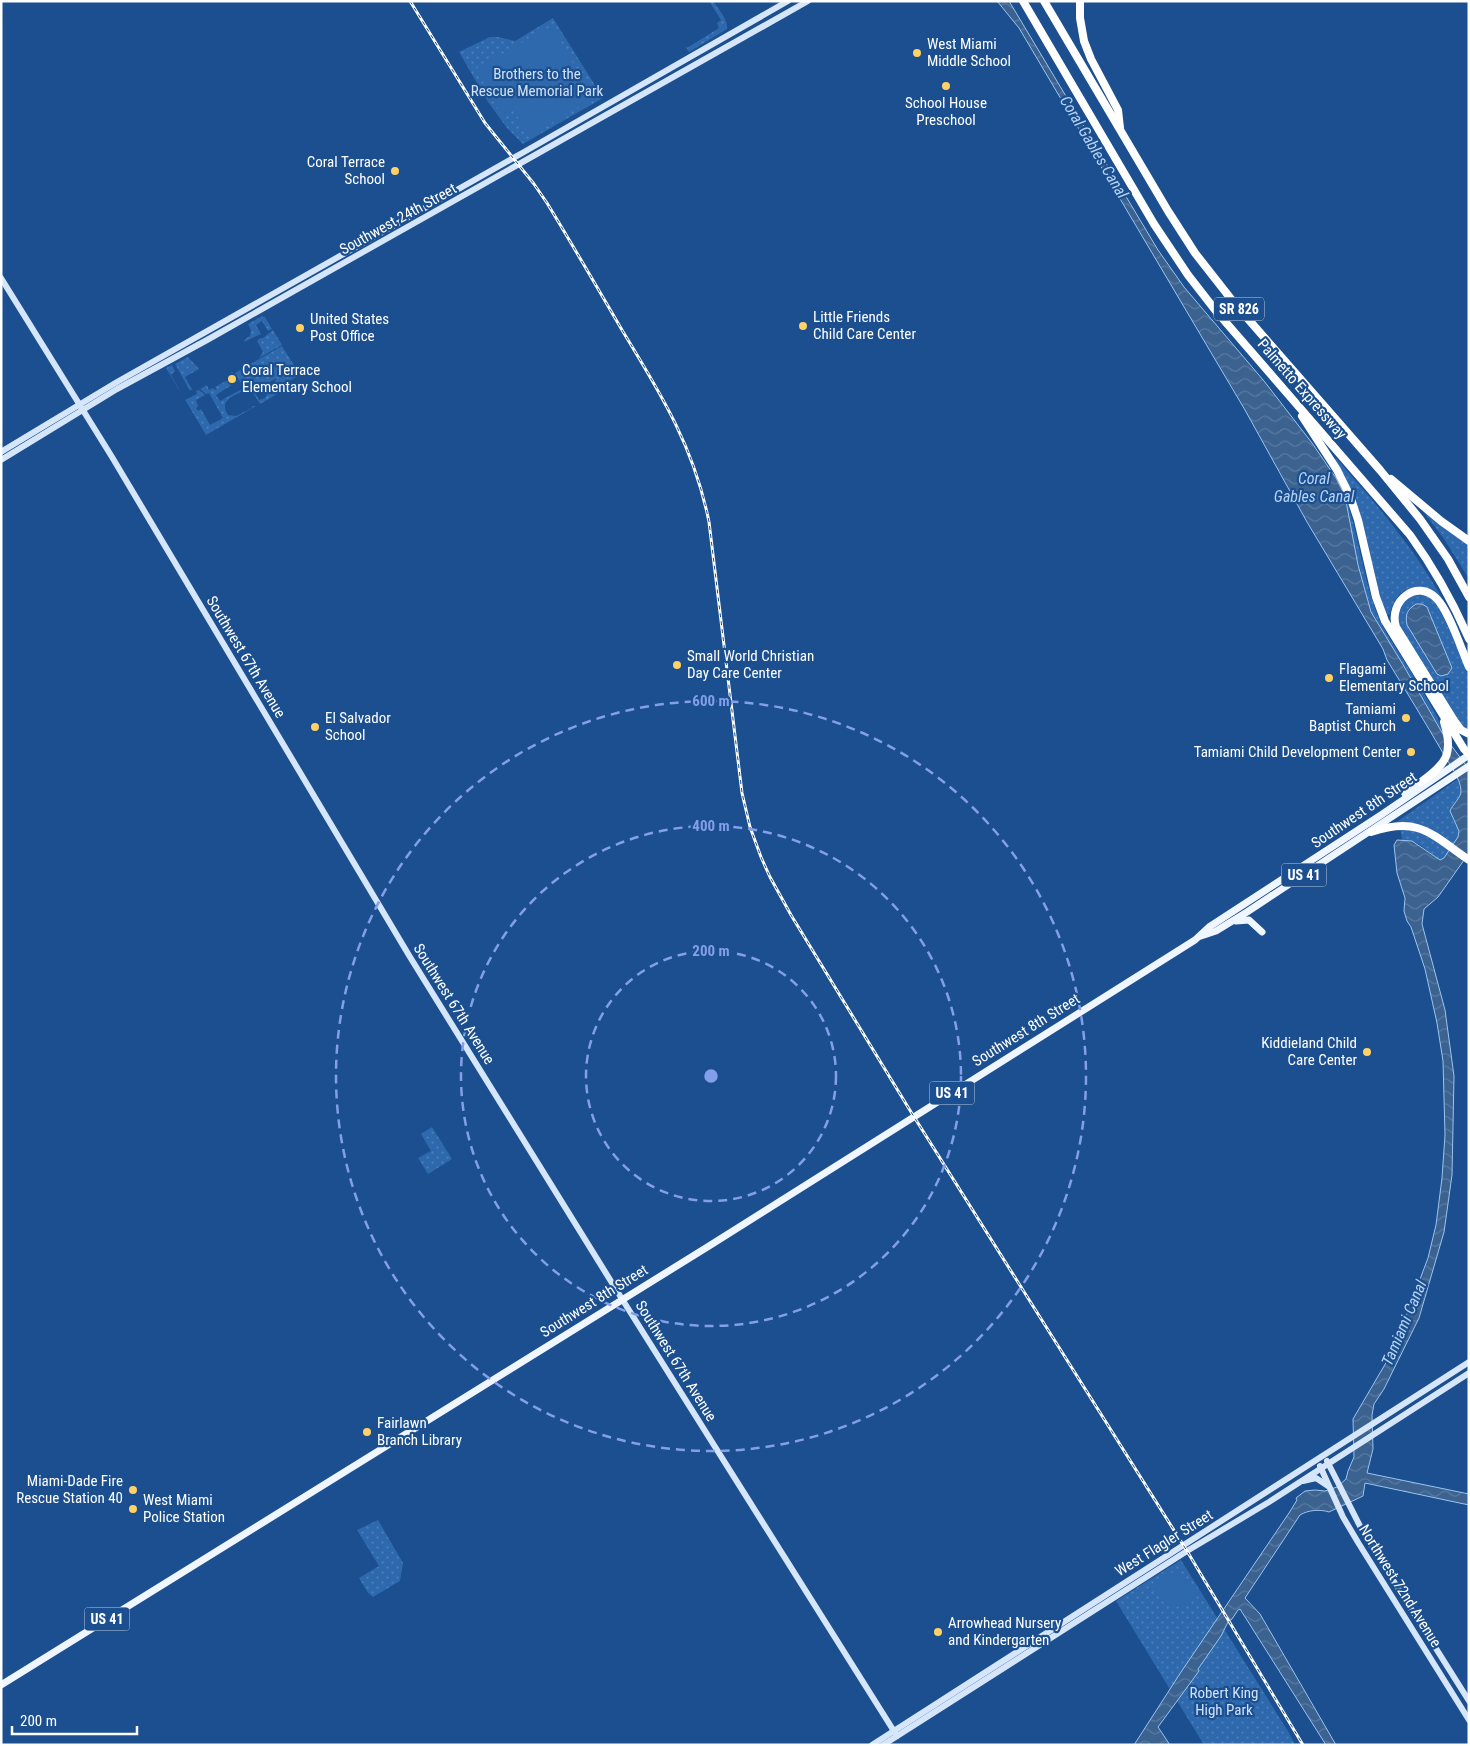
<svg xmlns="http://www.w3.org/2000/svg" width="1470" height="1746" font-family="'Roboto Condensed',sans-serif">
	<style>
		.grass { fill: url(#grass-dots) }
		.garden { fill: #2e69ad }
		.water { fill: url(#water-waves); stroke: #9cc4f0 }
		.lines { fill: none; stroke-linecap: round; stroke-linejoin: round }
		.secondary { stroke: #d6e6fa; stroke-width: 6 }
		.primary { stroke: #f0f6ff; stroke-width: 7 }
		.motorway { stroke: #fff; stroke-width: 8 }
		.rail-casing { stroke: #fff; stroke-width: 3 }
		.rail { stroke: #1b4f8f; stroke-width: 1; stroke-dasharray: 4; stroke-linecap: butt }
		.ring { fill: none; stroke: #839eea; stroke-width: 2.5; stroke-dasharray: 9 6 }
		.poi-dot { fill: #ffd166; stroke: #1b4f8f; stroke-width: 2 }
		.labels { text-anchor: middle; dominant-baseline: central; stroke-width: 4.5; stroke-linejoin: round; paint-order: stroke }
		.shield { fill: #1b4f8f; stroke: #bbcadd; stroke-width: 1 }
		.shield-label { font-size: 14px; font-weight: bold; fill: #fff }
		.poi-label { font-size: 15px; fill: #fff; stroke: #1b4f8f; text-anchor: start }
		.park-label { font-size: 15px; fill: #cfe3fa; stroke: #1b4f8f }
		.street-label { font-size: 15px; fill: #fff; stroke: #1b4f8f }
		.water-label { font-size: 16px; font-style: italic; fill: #b5d3f5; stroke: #1b4f8f }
		.centre { fill: #839eea; stroke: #1b4f8f; stroke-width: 2.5 }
		.ring-label { font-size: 15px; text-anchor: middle; font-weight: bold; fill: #839eea; stroke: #1b4f8f; stroke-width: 4.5; stroke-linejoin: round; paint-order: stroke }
	</style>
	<defs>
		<pattern id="grass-dots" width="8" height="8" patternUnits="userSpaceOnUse" patternTransform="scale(1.25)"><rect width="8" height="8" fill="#2e69ad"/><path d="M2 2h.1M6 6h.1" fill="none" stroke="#4d80b9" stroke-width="1.8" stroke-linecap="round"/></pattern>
		<pattern id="water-waves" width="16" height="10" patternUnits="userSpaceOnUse" patternTransform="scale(1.25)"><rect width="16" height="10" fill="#3c6290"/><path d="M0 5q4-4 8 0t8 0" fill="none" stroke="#597aa1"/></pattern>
	</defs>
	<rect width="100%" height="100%" fill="#1b4f8f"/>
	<g class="grass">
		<path d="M 709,1 L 713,1 C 718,9 728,19 727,29 L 689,52 L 685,46 L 687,48 L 719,28 L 717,23 L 721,20 Z"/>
		<polygon points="553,18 603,98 523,144 507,128 488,102 459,52 490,37 499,37 515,41"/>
		<polygon points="262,316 265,317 272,329 268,331 262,321 256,325 261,334 244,342 245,339 250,336 251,330 248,324"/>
		<polygon points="273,330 282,345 259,358 263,352 257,341 260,338 263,338"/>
		<polygon points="282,346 300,375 283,384 286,389 260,404 253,393 255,393 259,400 265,398 277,378 253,391 243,387 235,373"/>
		<polygon points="188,357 199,369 185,377 192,389 190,391 175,364"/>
		<path d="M 172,365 L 175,371 L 171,375 L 185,400 L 197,394 L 196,391 L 199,390 L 205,395 L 196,400 L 198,406 L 196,408 L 198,411 L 201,409 L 210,425 L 223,418 L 209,393 L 206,394 L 200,389 L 207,385 L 209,390 L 213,388 L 215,390 L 217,389 L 215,387 L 233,377 L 231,373 L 232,372 L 238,381 L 216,395 L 220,401 L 242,389 L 243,391 C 232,397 219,400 228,415 L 236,416 L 252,408 L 252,406 L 256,406 L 206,435 L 166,368 Z"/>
		<path d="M 1336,458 C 1376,504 1412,545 1442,598 C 1432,597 1422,589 1412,589 C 1399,589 1392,604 1390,614 L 1387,615 C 1373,581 1370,543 1358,508 C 1352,490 1344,475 1334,460 Z"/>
		<path d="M 1345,496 C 1361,540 1364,594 1387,634 C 1397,651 1445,722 1444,736 L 1402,663 L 1371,612 L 1358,565 Z"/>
		<polygon points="1420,507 1469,543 1469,579 1444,539"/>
		<path d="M 1416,595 L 1428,596 L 1438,605 L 1463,660 L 1469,676 L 1469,730 L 1462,726 L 1456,718 L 1400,628 C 1397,611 1397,600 1416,595 Z"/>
		<path d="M 1458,779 C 1459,783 1461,787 1461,791 C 1461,798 1452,803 1452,812 C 1451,828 1467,824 1453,845 L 1412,824 L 1395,823 Z"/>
		<path d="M 1400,827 L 1425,833 L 1449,850 L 1444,858 L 1440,860 C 1431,855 1424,846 1414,842 C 1410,840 1406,842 1402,840 Z"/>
		<polygon points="432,1127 452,1159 428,1174 418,1158 431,1151 421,1134"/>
		<polygon points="378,1520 403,1563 400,1581 373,1597 368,1593 359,1578 379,1566 357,1530"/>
		<polygon points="1181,1560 1289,1733 1295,1745 1204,1745 1116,1601"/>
	</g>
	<g class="garden">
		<polygon points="550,27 553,27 592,98 591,100 531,135 528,134 515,112 518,110 516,107 502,114 501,112 500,113 477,71 477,68"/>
		<path d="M 1177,1570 L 1180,1571 L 1197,1597 C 1171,1614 1168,1607 1152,1584 Z"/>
	</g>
	<g class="water">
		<path d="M 997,1 L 1009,1 L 1158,250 L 1184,287 L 1264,381 L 1312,443 L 1336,478 L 1345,496 L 1358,565 L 1371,612 L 1402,663 L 1444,736 L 1469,769 L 1469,853 L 1438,897 L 1424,909 L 1422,924 L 1445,1010 L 1454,1076 L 1452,1175 L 1444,1232 L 1419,1318 L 1384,1389 L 1374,1404 L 1372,1415 L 1373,1449 L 1367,1473 L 1469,1494 L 1469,1505 L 1365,1483 L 1363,1496 L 1329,1512 C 1320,1509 1308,1510 1300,1515 L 1245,1598 L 1260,1614 L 1336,1745 L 1326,1745 L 1240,1609 L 1238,1610 L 1232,1619 L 1228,1622 L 1221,1636 L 1198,1669 L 1199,1671 L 1158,1727 L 1170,1745 L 1134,1745 L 1181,1672 L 1289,1513 L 1297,1500 L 1296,1498 L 1305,1491 L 1315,1490 L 1325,1491 L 1337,1487 L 1346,1479 L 1348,1471 L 1354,1457 L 1353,1419 L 1387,1361 L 1399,1335 L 1428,1258 L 1436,1225 L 1442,1178 L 1445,1135 L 1443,1061 L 1437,1023 L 1425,969 L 1411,927 L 1407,921 L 1404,911 L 1405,898 L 1397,873 L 1394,845 L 1397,840 L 1412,841 L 1440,860 L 1444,858 L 1458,837 L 1459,831 L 1450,811 C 1452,805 1461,798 1461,791 C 1461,779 1449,764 1443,753 C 1425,722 1406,691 1387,660 L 1383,649 L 1307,522 L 1245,410 L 1019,28 Z"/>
		<path d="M 1416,604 L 1422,604 L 1427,607 L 1452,668 L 1448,674 L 1441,676 L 1437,674 L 1407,625 C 1405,614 1407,610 1416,604 Z"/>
	</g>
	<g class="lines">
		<g class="secondary">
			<polyline points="1,278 112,457 410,957 617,1291 897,1736"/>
			<polyline points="1,452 117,382 524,152 788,1"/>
			<polyline points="1,460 117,389 207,340 808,1"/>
			<polyline points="1327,1461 1364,1534 1469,1701"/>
			<polyline points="1320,1466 1343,1517 1359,1544 1469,1720"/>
			<polyline points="1303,1481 1316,1478 1328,1486"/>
			<polyline points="872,1745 1469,1362"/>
			<polyline points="883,1745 1187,1551 1269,1502 1469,1373"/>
		</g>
		<g class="primary">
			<polyline points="1405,794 1421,782"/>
			<polyline points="1236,921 1249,920 1262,932"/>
			<polyline points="1201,936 1216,931 1247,912 1469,766"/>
			<polyline points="1,1685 709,1246 1195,940 1209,927 1381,815 1469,755"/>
		</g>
		<g class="motorway">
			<path d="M 1023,1 L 1154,224 L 1188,275 L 1216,311 L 1410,535 C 1434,568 1453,602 1469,639"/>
			<polyline points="1044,1 1168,211 1195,253 1235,304 1380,470 1420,519 1448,559 1469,597"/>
			<polyline points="1080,1 1080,18 1084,41 1091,59 1118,110 1120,128"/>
			<polyline points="1302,416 1337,470 1350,496 1358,520 1376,597 1385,621 1464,749 1469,754"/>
			<polyline points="1391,479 1441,521 1469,541"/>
			<path d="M 1469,667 C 1462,651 1449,611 1437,599 C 1417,578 1388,601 1396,627 L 1455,722 L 1461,730 L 1469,734"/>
			<path d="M 1421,782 C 1446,764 1454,754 1444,722"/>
			<path d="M 1371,832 C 1419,816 1431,834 1469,860"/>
		</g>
		<defs>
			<path id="rail" d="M 410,1 L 485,123 L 534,184 L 547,203 C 572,244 597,287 622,330 C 661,394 694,447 709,522 L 742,793 L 750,827 L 761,857 L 770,877 L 791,915 L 911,1112 L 1187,1551 L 1303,1745"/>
		</defs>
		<use href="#rail" class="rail-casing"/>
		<use href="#rail" class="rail"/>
	</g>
	<g class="ring">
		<circle cx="711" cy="1076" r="125"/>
		<circle cx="711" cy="1076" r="250"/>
		<circle cx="711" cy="1076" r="375"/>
	</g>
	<g class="poi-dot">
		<circle cx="917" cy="53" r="5"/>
		<circle cx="946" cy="86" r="5"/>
		<circle cx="395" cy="171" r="5"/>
		<circle cx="803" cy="326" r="5"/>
		<circle cx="300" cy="328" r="5"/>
		<circle cx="232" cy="379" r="5"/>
		<circle cx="677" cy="665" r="5"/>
		<circle cx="1329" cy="678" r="5"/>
		<circle cx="1406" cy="718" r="5"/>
		<circle cx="315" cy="727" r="5"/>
		<circle cx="1411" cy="752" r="5"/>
		<circle cx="1367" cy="1052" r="5"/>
		<circle cx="367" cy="1432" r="5"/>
		<circle cx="133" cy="1490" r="5"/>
		<circle cx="133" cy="1509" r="5"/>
		<circle cx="938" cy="1632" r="5"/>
	</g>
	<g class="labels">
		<g class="shield">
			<rect x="1214" y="297.5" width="50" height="23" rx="4"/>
			<rect x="1281.5" y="863.5" width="45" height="23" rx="4"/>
			<rect x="929.5" y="1081.5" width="45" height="23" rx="4"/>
			<rect x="84.5" y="1607.5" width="45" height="23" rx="4"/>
		</g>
		<g class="shield-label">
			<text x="1239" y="309">SR 826</text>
			<text x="1304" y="875">US 41</text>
			<text x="952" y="1093">US 41</text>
			<text x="107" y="1619">US 41</text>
		</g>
		<g class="poi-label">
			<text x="927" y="44">West Miami<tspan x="927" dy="17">Middle School</tspan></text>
			<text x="946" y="103" text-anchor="middle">School House<tspan x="946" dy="17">Preschool</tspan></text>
			<text x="385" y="162" text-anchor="end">Coral Terrace<tspan x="385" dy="17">School</tspan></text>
			<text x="813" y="317">Little Friends<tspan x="813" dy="17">Child Care Center</tspan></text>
			<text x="310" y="319">United States<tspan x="310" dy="17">Post Office</tspan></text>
			<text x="242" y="370">Coral Terrace<tspan x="242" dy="17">Elementary School</tspan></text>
			<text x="687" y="656">Small World Christian<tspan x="687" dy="17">Day Care Center</tspan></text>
			<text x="1339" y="669">Flagami<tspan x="1339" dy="17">Elementary School</tspan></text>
			<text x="1396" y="709" text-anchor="end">Tamiami<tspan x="1396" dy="17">Baptist Church</tspan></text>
			<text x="325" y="718">El Salvador<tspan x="325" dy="17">School</tspan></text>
			<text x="1401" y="752" text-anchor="end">Tamiami Child Development Center</text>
			<text x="1357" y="1043" text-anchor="end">Kiddieland Child<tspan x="1357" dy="17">Care Center</tspan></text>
			<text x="377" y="1423">Fairlawn<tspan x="377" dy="17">Branch Library</tspan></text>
			<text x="123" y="1481" text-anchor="end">Miami-Dade Fire<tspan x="123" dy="17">Rescue Station 40</tspan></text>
			<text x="143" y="1500">West Miami<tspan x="143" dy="17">Police Station</tspan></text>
			<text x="948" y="1623">Arrowhead Nursery<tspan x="948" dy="17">and Kindergarten</tspan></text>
		</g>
		<g class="park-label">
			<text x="537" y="74">Brothers to the<tspan x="537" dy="17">Rescue Memorial Park</tspan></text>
			<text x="1224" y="1693">Robert King<tspan x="1224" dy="17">High Park</tspan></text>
		</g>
		<g class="street-label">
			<text transform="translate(398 219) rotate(-29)">Southwest 24th Street</text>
			<text transform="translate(1302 389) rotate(49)">Palmetto Expressway</text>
			<text transform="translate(246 657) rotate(59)">Southwest 67th Avenue</text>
			<text transform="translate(1364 810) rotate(-34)">Southwest 8th Street</text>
			<text transform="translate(454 1004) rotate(58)">Southwest 67th Avenue</text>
			<text transform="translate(1026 1030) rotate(-32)">Southwest 8th Street</text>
			<text transform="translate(594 1301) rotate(-32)">Southwest 8th Street</text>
			<text transform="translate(676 1361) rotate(58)">Southwest 67th Avenue</text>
			<text transform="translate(1164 1543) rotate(-32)">West Flagler Street</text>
			<text transform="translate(1400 1586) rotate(58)">Northwest 72nd Avenue</text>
		</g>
		<g class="water-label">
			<text transform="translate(1094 147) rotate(59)">Coral Gables Canal</text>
			<text x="1314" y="478">Coral<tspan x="1314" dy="18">Gables Canal</tspan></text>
			<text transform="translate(1404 1323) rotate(-67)">Tamiami Canal</text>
		</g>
	</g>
	<circle cx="711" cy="1076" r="8" class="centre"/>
	<g class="ring-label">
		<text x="711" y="706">600 m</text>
		<text x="711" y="831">400 m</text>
		<text x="711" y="956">200 m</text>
	</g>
	<rect width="1470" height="1746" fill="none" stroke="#ffffff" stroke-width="5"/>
	<path d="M12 1726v8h125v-8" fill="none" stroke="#ffffff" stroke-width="2.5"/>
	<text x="20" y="1726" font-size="15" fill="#ffffff" stroke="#1b4f8f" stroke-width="4" paint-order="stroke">200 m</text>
</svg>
